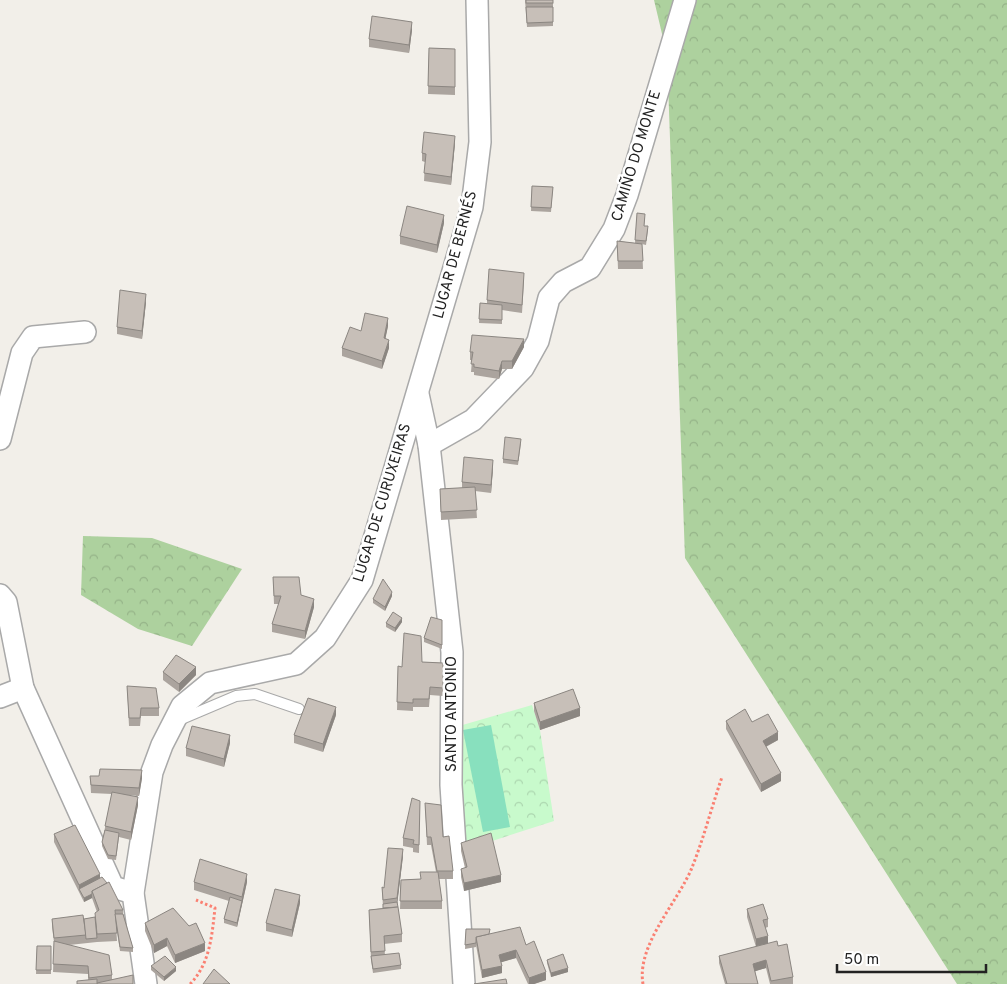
<svg xmlns="http://www.w3.org/2000/svg" width="1007" height="984" font-family="Overpass,sans-serif">
	<style>
		.forest { fill: url(#forest-crowns) }
		.park { fill: url(#park-crowns) }
		.pitch { fill: #88e0be }
		.lines { fill: none; stroke-linecap: round; stroke-linejoin: round }
		.lane-casing { stroke: #a9a9a9; stroke-width: 12 }
		.street-casing { stroke: #a9a9a9; stroke-width: 24 }
		.path { stroke: #fa8072; stroke-width: 3; stroke-dasharray: 2.5 2.5; stroke-linecap: butt }
		.lane { stroke: #fff; stroke-width: 10 }
		.street { stroke: #fff; stroke-width: 21 }
		.wall { fill: #aba49e }
		.shaded-wall { fill: #8b8681 }
		.building { fill: #c7bfb8; stroke: #8b8681 }
		.labels { text-anchor: middle; dominant-baseline: central; stroke-width: 5; stroke-linejoin: round; paint-order: stroke }
		.street-label { font-size: 15px; fill: #222; stroke: #fff }
	</style>
	<defs>
		<pattern id="forest-crowns" width="20" height="18" patternUnits="userSpaceOnUse" patternTransform="scale(1.25)"><rect width="20" height="18" fill="#add19e"/><path d="M2 6a3 3 0 1 1 6 0M12 15a3 3 0 1 1 6 0" fill="none" stroke="#95b388"/></pattern>
		<pattern id="park-crowns" width="20" height="18" patternUnits="userSpaceOnUse" patternTransform="scale(1.25)"><rect width="20" height="18" fill="#c8facc"/><path d="M2 6a3 3 0 1 1 6 0M12 15a3 3 0 1 1 6 0" fill="none" stroke="#acd6af"/></pattern>
	</defs>
	<rect width="100%" height="100%" fill="#f2efe9"/>
	<g class="forest">
		<polygon points="654,0 1007,0 1007,984 957,984 685,558 667,55"/>
		<polygon points="83,536 152,538 242,569 192,646 138,629 81,595"/>
	</g>
	<polygon class="park" points="532,705 540,730 554,821 461,851 459,726"/>
	<polygon class="pitch" points="491,725 510,827 483,832 463,730"/>
	<g class="lines">
		<defs>
			<polyline id="lane" points="177,721 236,696 255,694 299,709"/>
			<g id="street">
				<polyline points="418,394 429,445 452,652 451,785 464,984"/>
				<polyline points="0,439 22,353 33,337 85,332"/>
				<polyline points="429,445 473,420 523,368 538,341 549,298 563,282 590,268 614,229 627,195 685,0"/>
				<polyline points="0,595 6,602 23,688 113,887 133,893"/>
				<polyline points="0,697 23,688"/>
				<polyline points="146,984 133,893 152,772 162,745 182,706 210,683 296,664 325,638 362,580 472,207 480,142 477,0"/>
			</g>
		</defs>
		<use href="#lane" class="lane-casing"/>
		<use href="#street" class="street-casing"/>
		<g class="path">
			<path d="M 190,984 C 210,964 212,935 215,908 L 196,900"/>
			<path d="M 643,984 C 636,944 680,900 693,865 C 704,837 712,806 722,777"/>
		</g>
		<use href="#lane" class="lane"/>
		<use href="#street" class="street"/>
	</g>
	<g class="wall">
		<polygon points="525,0 553,0 553,26 527,27"/>
		<polygon points="412,30 409,53 369,47 369,39"/>
		<polygon points="429,48 455,49 455,95 428,94"/>
		<polygon points="455,143 451,185 424,181 425,162 422,161 422,153"/>
		<polygon points="532,186 553,187 551,212 531,211"/>
		<polygon points="637,213 645,218 644,226 648,230 646,245 642,244 643,269 618,269 617,241 635,243"/>
		<polygon points="444,223 437,253 400,244 400,236"/>
		<polygon points="524,281 522,313 502,310 502,324 479,323 480,303 487,304 487,300"/>
		<polygon points="146,302 142,339 117,334 117,327"/>
		<polygon points="388,326 385,339 389,348 382,369 342,356 342,348 361,331"/>
		<polygon points="524,347 512,369 502,369 499,379 474,375 474,372 471,372 472,360 470,360 470,352"/>
		<polygon points="521,443 518,465 503,463 503,459"/>
		<polygon points="493,468 491,493 475,491 477,518 441,520 440,489 462,488 462,482"/>
		<polygon points="273,577 301,595 314,607 305,639 272,632 272,624 279,604 274,604"/>
		<polygon points="392,596 385,611 373,603 373,599"/>
		<polygon points="442,620 442,649 424,642 424,638"/>
		<polygon points="402,622 395,632 386,627 386,623"/>
		<polygon points="422,662 443,663 443,696 430,695 429,707 413,707 413,711 397,710 398,666 402,667"/>
		<polygon points="163,672 196,675 179,692 163,680"/>
		<polygon points="127,686 159,708 159,716 141,716 140,726 129,726"/>
		<polygon points="534,703 580,716 540,730 534,711"/>
		<polygon points="336,715 323,752 294,743 294,735"/>
		<polygon points="726,721 752,722 778,740 766,747 781,781 761,792 726,729"/>
		<polygon points="230,743 224,767 186,756 186,748"/>
		<polygon points="90,776 142,778 139,796 127,795 138,805 131,840 119,837 116,860 108,859 102,846 102,842 112,794 91,793"/>
		<polygon points="420,801 419,853 413,852 413,848 403,846 403,838"/>
		<polygon points="425,803 443,837 453,871 453,879 439,879 442,901 442,909 400,909 401,880 420,879 436,872 431,845 427,845"/>
		<polygon points="54,834 100,878 123,910 123,914 133,948 133,952 120,951 116,926 117,941 97,942 69,945 112,975 112,980 133,984 77,984 88,980 88,974 53,972 54,942 52,927 52,919 84,919 95,917 97,912 92,898 84,902 54,842"/>
		<polygon points="461,843 501,882 464,891 461,877 461,869 465,868 461,851"/>
		<polygon points="403,856 397,904 402,934 402,942 384,944 385,955 401,965 401,969 373,973 371,960 369,910 383,908 382,887 384,888"/>
		<polygon points="194,882 247,882 237,927 224,923 224,919 229,901 194,890"/>
		<polygon points="300,903 292,937 266,931 266,923"/>
		<polygon points="747,909 768,919 768,927 765,928 768,944 778,946 793,977 793,984 770,984 766,968 755,971 758,984 725,984 719,963 719,956 756,947 747,917"/>
		<polygon points="145,923 205,951 175,963 167,946 154,953 145,931"/>
		<polygon points="466,929 490,934 526,945 546,980 534,984 528,984 516,958 501,962 502,973 482,978 476,945 476,947 465,949"/>
		<polygon points="37,946 51,946 51,974 36,974"/>
		<polygon points="547,960 568,972 551,977 547,963"/>
		<polygon points="151,966 176,971 164,981 151,970"/>
	</g>
	<g class="shaded-wall">
		<polygon points="412,22 412,30 409,53 409,45"/>
		<polygon points="455,136 455,143 451,185 451,177"/>
		<polygon points="444,215 444,223 437,253 437,245"/>
		<polygon points="146,294 146,302 142,339 142,331"/>
		<polygon points="388,318 388,326 384,346 384,338"/>
		<polygon points="524,339 524,347 512,369 512,361"/>
		<polygon points="389,340 389,348 382,369 382,361"/>
		<polygon points="502,361 502,369 499,379 499,371"/>
		<polygon points="493,460 493,468 491,493 491,485"/>
		<polygon points="392,592 392,596 385,611 385,607"/>
		<polygon points="314,599 314,607 305,639 305,631"/>
		<polygon points="402,618 402,622 395,632 395,628"/>
		<polygon points="196,667 196,675 179,692 179,684"/>
		<polygon points="336,707 336,715 323,752 323,744"/>
		<polygon points="580,708 580,716 540,730 540,722"/>
		<polygon points="778,732 778,740 763,748 763,741"/>
		<polygon points="230,735 230,743 224,767 224,759"/>
		<polygon points="142,770 142,778 139,796 139,788"/>
		<polygon points="781,773 781,781 761,792 761,784"/>
		<polygon points="138,797 138,805 131,840 131,832"/>
		<polygon points="403,849 403,856 397,906 397,898"/>
		<polygon points="100,874 100,882 79,889 79,885"/>
		<polygon points="247,874 247,882 237,927 237,923"/>
		<polygon points="501,875 501,882 464,891 464,883"/>
		<polygon points="92,894 92,898 84,902 84,898"/>
		<polygon points="300,895 300,903 292,937 292,930"/>
		<polygon points="768,936 768,944 756,947 756,939"/>
		<polygon points="167,938 167,946 154,953 154,945"/>
		<polygon points="205,943 205,951 175,963 175,955"/>
		<polygon points="516,950 516,958 499,963 499,955"/>
		<polygon points="766,960 766,968 753,972 753,964"/>
		<polygon points="502,966 502,973 482,978 482,970"/>
		<polygon points="176,967 176,971 164,981 164,977"/>
		<polygon points="568,968 568,972 551,977 551,973"/>
		<polygon points="546,972 546,980 534,984 529,984 529,978"/>
	</g>
	<g class="building">
		<rect x="526" y="0" width="27" height="3"/>
		<polygon points="526,7 553,7 553,22 527,23"/>
		<polygon points="372,16 412,22 409,45 369,39"/>
		<polygon points="429,48 455,49 455,87 428,86"/>
		<polygon points="424,132 455,136 451,177 424,173 426,154 422,153"/>
		<polygon points="532,186 553,187 551,208 531,207"/>
		<polygon points="407,206 444,215 437,245 400,236"/>
		<polygon points="637,213 645,214 644,226 648,226 646,241 635,240"/>
		<polygon points="617,241 642,244 643,261 618,261"/>
		<polygon points="489,269 524,273 522,305 487,300"/>
		<polygon points="120,290 146,294 142,331 117,327"/>
		<polygon points="480,303 502,305 502,320 479,319"/>
		<polygon points="365,313 388,318 384,338 389,340 382,361 342,348 350,327 361,331"/>
		<polygon points="472,335 524,339 512,361 502,361 499,371 474,367 474,364 471,364 473,352 470,352"/>
		<polygon points="505,437 521,439 518,461 503,459"/>
		<polygon points="464,457 493,460 491,485 462,482"/>
		<polygon points="475,487 477,510 441,512 440,489"/>
		<polygon points="273,577 299,577 301,595 314,599 305,631 272,624 281,596 274,596"/>
		<polygon points="383,579 392,592 385,607 373,599"/>
		<polygon points="393,612 402,618 395,628 386,623"/>
		<polygon points="431,617 442,620 442,645 424,638"/>
		<polygon points="404,633 421,636 422,662 443,663 443,688 430,687 429,699 413,699 413,703 397,702 398,666 402,667"/>
		<polygon points="176,655 196,667 179,684 163,672"/>
		<polygon points="127,686 156,688 159,708 141,708 140,718 129,718"/>
		<polygon points="573,689 580,708 540,722 534,703"/>
		<polygon points="308,698 336,707 323,744 294,735"/>
		<polygon points="745,709 752,722 768,714 778,732 763,741 781,773 761,784 726,721"/>
		<polygon points="192,726 230,735 224,759 186,748"/>
		<polygon points="100,769 142,770 139,788 91,785 90,776 99,776"/>
		<polygon points="112,792 138,797 131,832 105,826"/>
		<polygon points="412,798 420,801 419,845 413,844 414,840 403,838"/>
		<polygon points="425,803 441,805 443,837 449,836 453,871 437,871 431,837 427,837"/>
		<polygon points="75,825 100,874 79,885 54,834"/>
		<polygon points="105,830 119,833 116,856 108,855 102,842"/>
		<polygon points="491,833 501,875 464,883 461,869 467,867 461,843"/>
		<polygon points="388,848 403,849 397,898 383,900 382,887 384,888"/>
		<polygon points="200,859 247,874 242,897 194,882"/>
		<polygon points="420,872 438,872 442,901 400,901 401,880 421,879"/>
		<polygon points="102,877 107,883 92,891 92,894 84,898 79,889"/>
		<polygon points="109,882 123,910 115,910 117,933 97,934 95,913 99,910 92,891"/>
		<polygon points="275,889 300,895 292,930 266,923"/>
		<polygon points="230,897 242,901 237,923 224,919"/>
		<polygon points="397,902 398,907 383,908 383,904"/>
		<polygon points="763,904 768,919 763,920 768,936 756,939 747,909"/>
		<polygon points="398,907 402,934 384,936 385,951 371,952 369,910"/>
		<polygon points="173,908 189,926 196,923 205,943 175,955 167,938 154,945 145,923"/>
		<polygon points="115,914 123,914 133,948 120,947"/>
		<polygon points="83,915 86,935 54,938 52,919"/>
		<polygon points="95,917 97,938 86,939 84,919"/>
		<polygon points="520,927 526,945 534,941 546,972 529,978 516,950 499,955 502,966 482,970 476,937"/>
		<polygon points="466,929 490,929 489,934 476,937 476,943 465,945"/>
		<polygon points="54,941 109,955 112,975 89,978 88,966 53,964"/>
		<polygon points="777,941 778,946 787,944 793,977 771,981 766,960 753,964 758,984 727,984 719,956"/>
		<polygon points="37,946 51,946 51,970 36,970"/>
		<polygon points="399,953 401,965 373,969 371,956"/>
		<polygon points="563,954 568,968 551,973 547,960"/>
		<polygon points="165,956 176,967 164,977 151,966"/>
		<polygon points="214,969 230,984 203,984"/>
		<polygon points="133,975 133,984 97,984 97,983"/>
		<polygon points="97,979 97,984 77,984 77,981"/>
		<polygon points="506,979 507,984 474,984"/>
	</g>
	<g class="labels">
		<g class="street-label">
			<text transform="translate(637 156) rotate(-73)">CAMIÑO DO MONTE</text>
			<text transform="translate(456 255) rotate(-75)">LUGAR DE BERNÉS</text>
			<text transform="translate(383 503) rotate(-73)">LUGAR DE CURUXEIRAS</text>
			<text transform="translate(452 714) rotate(-90)">SANTO ANTONIO</text>
		</g>
	</g>
	<path d="M837 964v8h149v-8" fill="none" stroke="#222222" stroke-width="2.5"/>
	<text x="844" y="964" font-size="15" fill="#222222" stroke="#ffffff" stroke-width="4" paint-order="stroke">50 m</text>
</svg>
